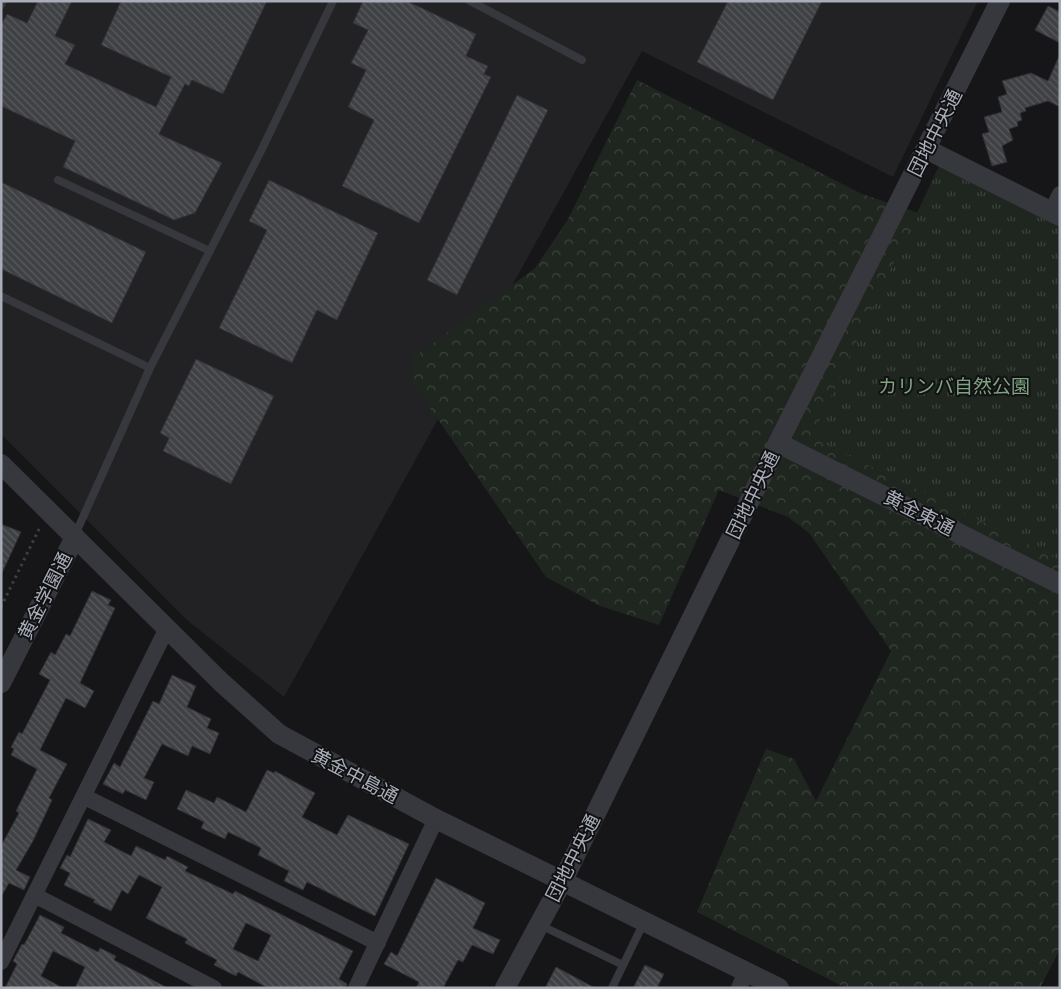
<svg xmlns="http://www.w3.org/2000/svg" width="1061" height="989" font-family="Jost,'Noto Sans JP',sans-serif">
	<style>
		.built { fill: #222225 }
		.forest { fill: url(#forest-crowns) }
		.park { fill: url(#park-tufts) }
		.building { fill: url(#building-back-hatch); stroke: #303034; fill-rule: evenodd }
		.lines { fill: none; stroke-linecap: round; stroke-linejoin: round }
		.path { stroke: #3d3f44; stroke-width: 3; stroke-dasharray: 2.5 4; stroke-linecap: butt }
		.service { stroke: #37383d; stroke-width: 8 }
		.minor { stroke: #37383d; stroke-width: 16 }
		.tertiary { stroke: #37383d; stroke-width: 20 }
		.labels { text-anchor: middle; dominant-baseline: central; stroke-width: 4; stroke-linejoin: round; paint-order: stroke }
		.street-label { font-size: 19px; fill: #a8adb8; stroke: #111113 }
		.park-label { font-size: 19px; fill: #7fa381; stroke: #111113 }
	</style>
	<defs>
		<pattern id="forest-crowns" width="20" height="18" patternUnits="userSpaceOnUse" patternTransform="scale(1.25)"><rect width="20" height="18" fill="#1e261f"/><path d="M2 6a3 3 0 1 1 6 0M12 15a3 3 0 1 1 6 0" fill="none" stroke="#3c433d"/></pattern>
		<pattern id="park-tufts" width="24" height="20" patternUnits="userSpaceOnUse" patternTransform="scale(1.25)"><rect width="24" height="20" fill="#1e261f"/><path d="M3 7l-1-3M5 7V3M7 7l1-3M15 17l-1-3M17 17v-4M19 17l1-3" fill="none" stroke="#3c433d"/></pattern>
		<pattern id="building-back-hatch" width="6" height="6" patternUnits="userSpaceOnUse" patternTransform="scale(1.25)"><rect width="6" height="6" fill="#404145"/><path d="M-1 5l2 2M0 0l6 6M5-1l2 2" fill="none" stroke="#595a5e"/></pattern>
	</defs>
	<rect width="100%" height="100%" fill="#161618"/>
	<polygon class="built" points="1,1 978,1 893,177 642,51 284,697 188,621 1,434"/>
	<polygon class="forest" points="637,80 862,194 922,214 1060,230 1060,949 1040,988 846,988 697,912 766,749 794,759 816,801 891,651 809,533 788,517 719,490 659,625 600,606 546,577 413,383 413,358 535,268 567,221"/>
	<polygon class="park" points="939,166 1060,227 1060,560 827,445 818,424"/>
	<g class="building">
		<polygon points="38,1 72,1 55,36 75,45 65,64 156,107 171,77 101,45 121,1 267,1 223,94 192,80 189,86 185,84 159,134 222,163 195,213 174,220 63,167 75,141 1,106 1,25 7,14 27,23"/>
		<polygon points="363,1 407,1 476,34 466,56 488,66 484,74 491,77 419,223 342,186 374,120 348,107 366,70 351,63 368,30 353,23"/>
		<polygon points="728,1 822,1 773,100 697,62"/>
		<polygon points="1048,6 1060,12 1060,43 1035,30"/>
		<polygon points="1060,54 1060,107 1048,101 1025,108 1026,111 1020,113 1022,120 1017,122 1018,126 1009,129 1013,140 1002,146 1007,162 992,166 982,134 989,132 984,117 1002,112 998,97 1007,94 1002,81 1031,73 1048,81"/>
		<polygon points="517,95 548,110 457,295 427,280"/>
		<polygon points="269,180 378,233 337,320 317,310 292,363 219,328 267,230 249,221"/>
		<polygon points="1,182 146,252 112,323 1,269"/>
		<polygon points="196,359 274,396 231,484 163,451 169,438 160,433"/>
		<polygon points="1,524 21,532 1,575"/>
		<polygon points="92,591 111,600 108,605 115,608 80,683 94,691 85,708 66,698 40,750 67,764 49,798 52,800 33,841 16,870 30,877 24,890 9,883 1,897 1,846 19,813 16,811 37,769 11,755 14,749 11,747 19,732 22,734 50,680 39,674 51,652 55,655 66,634 70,636"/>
		<polygon points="172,675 196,686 187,707 211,719 207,728 219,733 210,754 192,746 188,756 162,744 144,778 154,782 146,800 125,790 123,794 103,784 114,763 120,767 153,701 159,704"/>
		<polygon points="267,770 274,773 275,771 315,793 302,817 337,835 348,815 409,844 375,916 307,882 303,890 284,881 289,871 258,855 261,848 228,832 225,839 201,828 204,822 177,809 186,790 214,803 217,797 246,812"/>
		<path d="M 88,819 L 111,830 L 104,842 L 131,856 L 136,846 L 165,860 L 167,856 L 188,867 L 185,871 L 233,894 L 235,891 L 353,951 L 339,979 L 347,984 L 346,988 L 268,988 L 238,972 L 236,976 L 214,965 L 217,960 L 185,943 L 187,939 L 146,918 L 162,887 L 139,875 L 128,894 L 122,890 L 111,911 L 93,902 L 95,900 L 64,885 L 70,873 L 60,868 L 67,855 L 70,857 ZM 246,923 L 271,935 L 258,961 L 233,949 Z"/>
		<polygon points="436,878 485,903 473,928 500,940 493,954 472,945 463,962 458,960 443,988 416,988 419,982 384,964 391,952 397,956"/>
		<polygon points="40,915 64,927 61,933 98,952 100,948 116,956 114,960 168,988 75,988 85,967 53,951 41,976 63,988 5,988 17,964 13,961 22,944 24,945"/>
		<polygon points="645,965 664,974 657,988 633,988"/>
		<polygon points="556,967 595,988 545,988"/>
	</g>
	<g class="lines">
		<polyline class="path" points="1,607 40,527"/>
		<g class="service">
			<polyline points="470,1 582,60"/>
			<polyline points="1,5 3,1"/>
			<polyline points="58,180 210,251"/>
			<polyline points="1,296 150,368"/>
			<polyline points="75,535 150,368 261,151 333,1"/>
			<polyline points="540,925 623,965"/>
			<polyline points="612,988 644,922"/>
		</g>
		<g class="minor">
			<polyline points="1051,212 1060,194"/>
			<polyline points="85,797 378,943"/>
			<polyline points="36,896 214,988"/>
			<polyline points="1,962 167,628"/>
			<polyline points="356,988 436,819"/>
			<polyline points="739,988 746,972"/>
		</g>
		<g class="tertiary">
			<polyline points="926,149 1060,216"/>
			<polyline points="778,443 1060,584"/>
			<polyline points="1,464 221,682 279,734 436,819 779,988"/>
			<polyline points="1,683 75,537"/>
			<polyline points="505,988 562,882 778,443 1000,1"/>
		</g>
	</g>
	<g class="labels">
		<g class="street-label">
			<text transform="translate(935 133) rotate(-63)">団地中央通</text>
			<text transform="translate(753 495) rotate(-64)">団地中央通</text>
			<text transform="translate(919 513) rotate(27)">黄金東通</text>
			<text transform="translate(45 596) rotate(-63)">黄金学園通</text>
			<text transform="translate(355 776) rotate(28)">黄金中島通</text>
			<text transform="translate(573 858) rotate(-63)">団地中央通</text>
		</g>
		<g class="park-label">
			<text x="954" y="386">カリンバ自然公園</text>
		</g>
	</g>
	<rect width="1061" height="989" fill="none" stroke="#a8adb8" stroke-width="5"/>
</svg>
